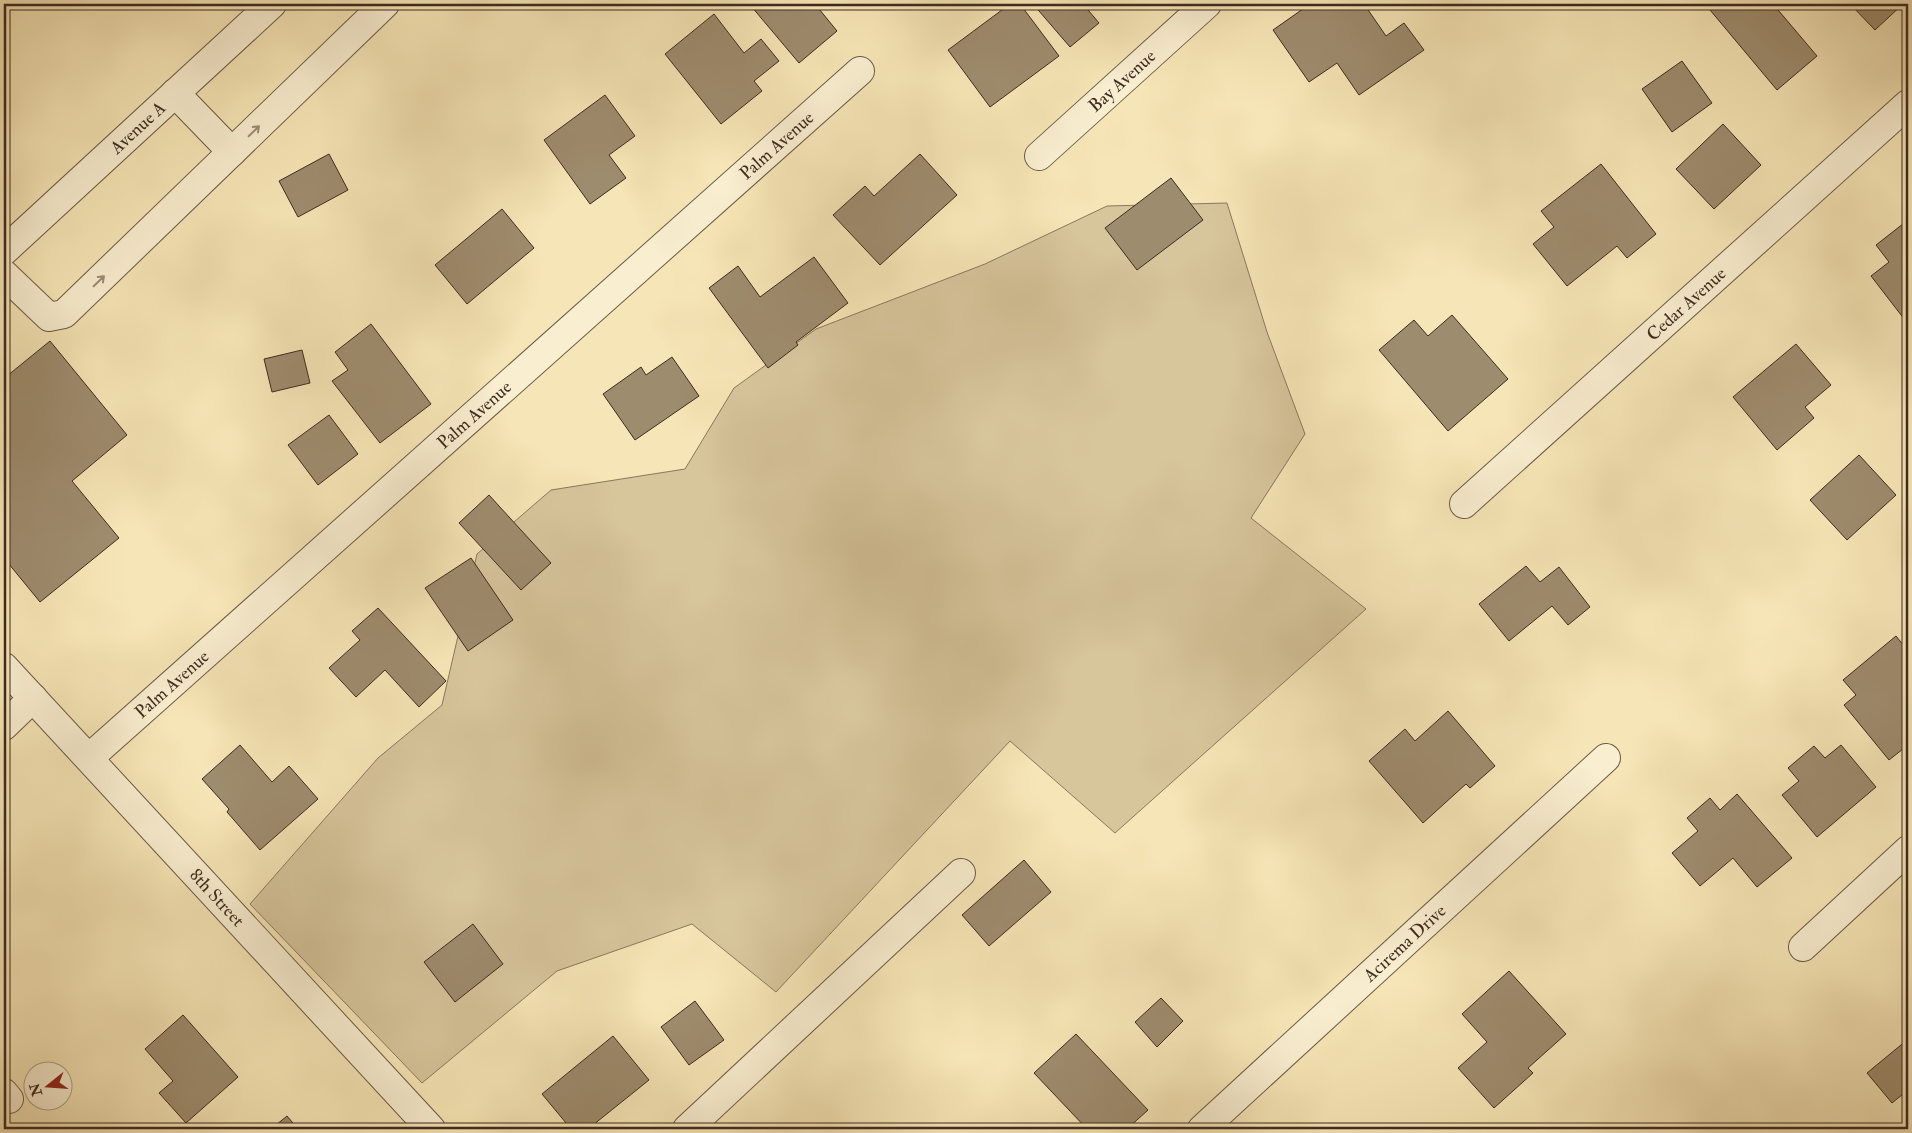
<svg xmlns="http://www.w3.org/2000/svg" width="1912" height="1133" font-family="'IM FELL Double Pica',serif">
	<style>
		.green { fill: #d7c59c; stroke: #8a785e }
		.building { fill: #9e8c6e; stroke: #3e2b20 }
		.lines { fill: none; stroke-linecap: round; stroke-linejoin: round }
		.minor-casing { stroke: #6c5a46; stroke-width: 30 }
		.minor { stroke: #f9eed0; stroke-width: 28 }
		.oneway { stroke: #9c8c78 }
		.labels { text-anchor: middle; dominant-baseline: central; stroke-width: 4; stroke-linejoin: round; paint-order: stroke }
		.street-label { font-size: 18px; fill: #3e2b20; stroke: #f9eed0 }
	</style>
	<rect width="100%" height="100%" fill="#f6e5b6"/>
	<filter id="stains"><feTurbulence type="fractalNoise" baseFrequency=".004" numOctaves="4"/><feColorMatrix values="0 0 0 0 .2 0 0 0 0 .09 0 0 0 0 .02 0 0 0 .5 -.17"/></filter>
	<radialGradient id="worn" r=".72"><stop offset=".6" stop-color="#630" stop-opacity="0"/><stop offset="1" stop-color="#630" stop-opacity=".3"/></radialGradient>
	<polygon class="green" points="1227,203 1267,332 1305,434 1251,518 1366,609 1115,833 1010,741 776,992 692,924 557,971 422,1083 250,904 378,758 442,705 477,554 551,490 685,469 734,388 816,329 985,264 1107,206"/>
	<g class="building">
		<polygon points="754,4 815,4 837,31 799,63 751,6"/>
		<polygon points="1010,4 1020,4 1059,56 990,107 948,50"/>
		<polygon points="1033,4 1083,4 1099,23 1070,47"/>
		<polygon points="1310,4 1364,4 1386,36 1404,23 1424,50 1359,95 1337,63 1309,82 1273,30"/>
		<polygon points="1705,4 1773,4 1817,56 1777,90"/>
		<polygon points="1850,4 1903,4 1875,30"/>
		<polygon points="714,14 744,53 761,39 779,61 754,81 762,91 721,124 665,54"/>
		<polygon points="1682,61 1712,103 1672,132 1642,89"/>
		<polygon points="605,95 635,136 609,155 626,178 590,204 544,140"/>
		<polygon points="1723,124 1761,165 1714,209 1676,169"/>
		<polygon points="329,154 348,190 298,217 279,181"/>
		<polygon points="920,154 957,195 880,265 833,215 865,186 874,196"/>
		<polygon points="1601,164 1656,234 1627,258 1617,246 1567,286 1533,244 1554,227 1541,211"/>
		<polygon points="1171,178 1203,220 1137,270 1105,228"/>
		<polygon points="502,209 534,248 467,304 435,265"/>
		<polygon points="1908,220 1908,324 1871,276 1889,262 1876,245"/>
		<polygon points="814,257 848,303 796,342 798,345 768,368 709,288 738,266 760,297"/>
		<polygon points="1452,315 1508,379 1448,431 1379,350 1414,320 1428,336"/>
		<polygon points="371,324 431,404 380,443 332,381 348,370 335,352"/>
		<polygon points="50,341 127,435 72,481 119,538 40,602 4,558 4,373 7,376"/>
		<polygon points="1796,344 1831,385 1805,407 1814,418 1777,450 1733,397"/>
		<polygon points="302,350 310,383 272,392 264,359"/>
		<polygon points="672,357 699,396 635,440 603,394 641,367 646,375"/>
		<polygon points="329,415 358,454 318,485 288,445"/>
		<polygon points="1859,455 1896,495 1847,540 1810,500"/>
		<polygon points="489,495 551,563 521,590 459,523"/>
		<polygon points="471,558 513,620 468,651 425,588"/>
		<polygon points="1526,566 1540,582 1559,567 1590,607 1568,625 1552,606 1509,641 1479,604"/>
		<polygon points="378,608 446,681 419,707 385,670 356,697 329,668 360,640 352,631"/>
		<polygon points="1896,636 1908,651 1908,745 1889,760 1844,705 1856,695 1843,680"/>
		<polygon points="1448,711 1495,766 1470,788 1466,784 1423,823 1369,761 1405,729 1415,741"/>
		<polygon points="240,745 272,782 289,766 318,799 260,850 227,812 229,809 202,779"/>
		<polygon points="1841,745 1876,787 1817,837 1782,795 1799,781 1788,768 1814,746 1825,758"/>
		<polygon points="1737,794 1792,858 1757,887 1733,858 1700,886 1672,853 1698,831 1687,818 1710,798 1720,810"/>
		<polygon points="1024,860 1051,892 989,946 962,915"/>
		<polygon points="473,924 503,964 455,1002 424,962"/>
		<polygon points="1509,971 1566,1034 1528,1068 1533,1073 1494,1108 1458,1068 1487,1042 1462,1014"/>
		<polygon points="1161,998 1183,1021 1157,1047 1135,1022"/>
		<polygon points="695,1001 724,1040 689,1065 661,1027"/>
		<polygon points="183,1015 238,1077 186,1123 159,1093 173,1081 145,1049"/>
		<polygon points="1076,1034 1148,1110 1127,1129 1087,1129 1034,1073"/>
		<polygon points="613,1036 649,1080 588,1129 571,1129 542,1094"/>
		<polygon points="1907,1040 1908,1042 1908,1090 1892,1103 1867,1073"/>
		<polygon points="287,1116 298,1129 271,1129"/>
	</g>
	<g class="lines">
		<defs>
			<g id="minor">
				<polyline points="175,93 232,152"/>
				<path id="s1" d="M 1039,156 L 1207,4"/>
				<path id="s2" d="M 4,251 L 272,4"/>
				<polyline points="4,274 49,317 64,314 385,4"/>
				<path id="s3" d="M 1464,504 L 1908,104"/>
				<path id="s4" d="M 4,667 L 431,1129"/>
				<polyline points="4,726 33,698"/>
				<path id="s5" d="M 89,758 L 860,71"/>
				<polyline points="1803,947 1908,850"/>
				<polyline points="4,1093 9,1099"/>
				<polyline points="687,1129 961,873"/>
				<path id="s6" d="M 1202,1129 L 1606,758"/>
			</g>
		</defs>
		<use href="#minor" class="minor-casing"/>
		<use href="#minor" class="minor"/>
	</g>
	<defs><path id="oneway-shaft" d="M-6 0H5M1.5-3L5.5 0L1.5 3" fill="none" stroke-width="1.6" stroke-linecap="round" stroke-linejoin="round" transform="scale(1.25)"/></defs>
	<g class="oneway">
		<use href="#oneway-shaft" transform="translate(254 131) rotate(-44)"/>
		<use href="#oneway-shaft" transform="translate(99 281) rotate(-44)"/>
	</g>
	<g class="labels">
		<g class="street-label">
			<text stroke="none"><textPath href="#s1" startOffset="112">Bay Avenue</textPath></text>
			<text stroke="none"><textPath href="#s2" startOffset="182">Avenue A</textPath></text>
			<text stroke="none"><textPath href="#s5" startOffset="921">Palm Avenue</textPath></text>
			<text stroke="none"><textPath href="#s3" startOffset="299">Cedar Avenue</textPath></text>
			<text stroke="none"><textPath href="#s5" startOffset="516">Palm Avenue</textPath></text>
			<text stroke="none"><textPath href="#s5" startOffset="111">Palm Avenue</textPath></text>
			<text stroke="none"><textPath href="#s4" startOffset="314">8th Street</textPath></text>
			<text stroke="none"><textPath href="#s6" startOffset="275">Acirema Drive</textPath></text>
		</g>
	</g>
	<rect width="1912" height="1133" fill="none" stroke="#f6e5b6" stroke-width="20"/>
	<rect x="5" y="5" width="1902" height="1123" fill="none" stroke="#3e2b20" stroke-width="2.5"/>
	<rect x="10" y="10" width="1892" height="1113" fill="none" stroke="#3e2b20"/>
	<g transform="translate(48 1086) rotate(253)"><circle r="24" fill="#f9eed0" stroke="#aea08a"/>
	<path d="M0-4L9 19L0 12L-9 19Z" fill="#8f2418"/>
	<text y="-8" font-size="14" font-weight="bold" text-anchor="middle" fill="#3e2b20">N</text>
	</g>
	<rect width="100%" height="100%" filter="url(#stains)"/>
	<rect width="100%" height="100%" fill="url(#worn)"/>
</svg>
